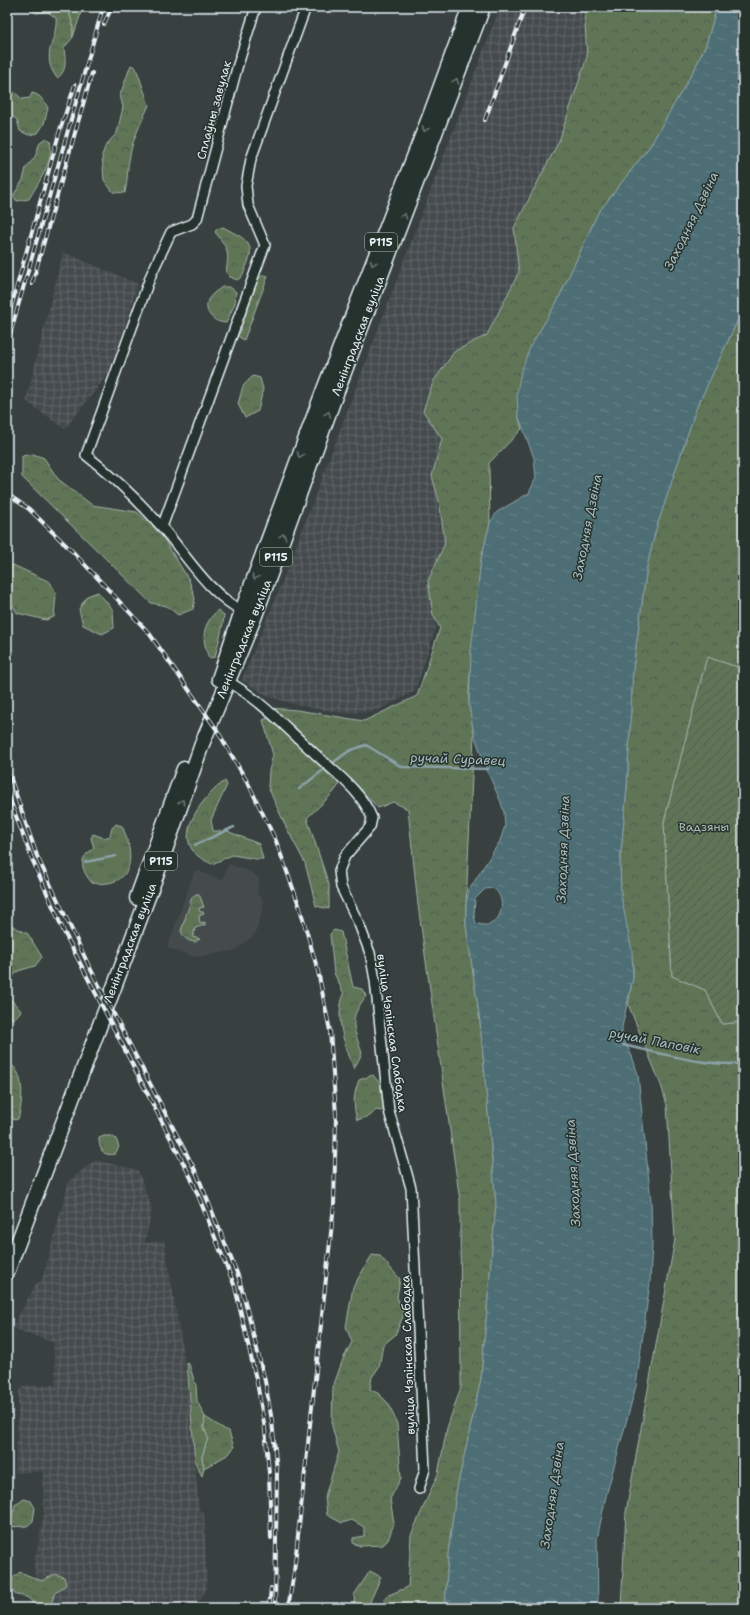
<svg xmlns="http://www.w3.org/2000/svg" width="750" height="1615" font-family="'Shantell Sans',sans-serif">
	<style>
		.built { fill: #454b4e }
		.industrial { fill: url(#industrial-grid) }
		.grass { fill: url(#grass-tufts); stroke: #a4b2a8 }
		.forest { fill: url(#forest-crowns); stroke: #a4b2a8 }
		.wetland { fill: url(#wetland-marsh); stroke: #a4b2a8 }
		.garden { fill: url(#garden-furrows); stroke: #a4b2a8 }
		.water { fill: url(#water-ripples); stroke: #8ca2a9; fill-rule: evenodd }
		.lines { fill: none; stroke-linecap: round; stroke-linejoin: round }
		.stream { stroke: #8ca2a9; stroke-width: 2.5 }
		.minor-casing { stroke: #e8f1f8; stroke-width: 12 }
		.primary-casing { stroke: #e8f1f8; stroke-width: 17 }
		.minor { stroke: #26332d; stroke-width: 9 }
		.primary { stroke: #26332d; stroke-width: 14 }
		.rail-casing { stroke: #e8f1f8; stroke-width: 4 }
		.rail { stroke: #26332d; stroke-width: 2.5; stroke-dasharray: 8; stroke-linecap: butt }
		.oneway { stroke: #6a7674 }
		.labels { text-anchor: middle; dominant-baseline: central; stroke-width: 3; stroke-linejoin: round; paint-order: stroke }
		.shield { fill: #26332d; stroke: #aeb8bb; stroke-width: 1 }
		.shield-label { font-size: 11px; font-weight: bold; fill: #e8f1f8 }
		.street-label { font-size: 12px; fill: #e8f1f8; stroke: #26332d }
		.park-label { font-size: 12px; fill: #b1bfb8; stroke: #26332d }
		.water-label { font-size: 13px; font-style: italic; fill: #aabdc4; stroke: #26332d }
	</style>
	<defs>
		<pattern id="industrial-grid" width="8" height="8" patternUnits="userSpaceOnUse"><rect width="8" height="8" fill="#454b4e"/><path d="M0 4h8M4 0v8" fill="none" stroke="#606568"/></pattern>
		<pattern id="grass-tufts" width="24" height="20" patternUnits="userSpaceOnUse"><rect width="24" height="20" fill="#5f7457"/><path d="M3 7l-1-3M5 7V3M7 7l1-3M15 17l-1-3M17 17v-4M19 17l1-3" fill="none" stroke="#515c50"/></pattern>
		<pattern id="forest-crowns" width="20" height="18" patternUnits="userSpaceOnUse"><rect width="20" height="18" fill="#5f7457"/><path d="M2 6a3 3 0 1 1 6 0M12 15a3 3 0 1 1 6 0" fill="none" stroke="#515c50"/></pattern>
		<pattern id="wetland-marsh" width="20" height="14" patternUnits="userSpaceOnUse"><rect width="20" height="14" fill="#5f7457"/><path d="M1 5h8M5 5V1M11 12h8M15 12V8" fill="none" stroke="#515c50"/></pattern>
		<pattern id="garden-furrows" width="10" height="10" patternUnits="userSpaceOnUse"><rect width="10" height="10" fill="#5f7457"/><path d="M-1 1l2-2M0 10L10 0M9 11l2-2" fill="none" stroke="#515c50"/></pattern>
		<pattern id="water-ripples" width="26" height="14" patternUnits="userSpaceOnUse"><rect width="26" height="14" fill="#4e6e75"/><path d="M2 4q2-2 4 0t4 0M15 11q2-2 4 0t4 0" fill="none" stroke="#688389"/></pattern>
	</defs>
	<rect width="100%" height="100%" fill="#384140"/>
	<filter id="ink" filterUnits="userSpaceOnUse"><feTurbulence type="fractalNoise" baseFrequency=".025" numOctaves="2"/><feDisplacementMap in="SourceGraphic" scale="8" xChannelSelector="R" yChannelSelector="G"/><feConvolveMatrix kernelMatrix="1 2 1 2 8 2 1 2 1" color-interpolation-filters="sRGB"/></filter>
	<g filter="url(#ink)">
		<polygon class="built" points="229,864 250,872 259,878 257,894 262,899 263,909 255,934 236,950 196,957 167,948 195,870 222,880"/>
		<g class="industrial">
			<polygon points="500,7 584,7 587,57 559,141 514,228 519,272 487,335 455,351 442,439 432,476 439,501 445,543 428,581 436,628 415,691 376,711 345,713 306,707 269,697 242,680 289,565"/>
			<polygon points="63,252 138,284 112,369 65,429 26,401"/>
			<polygon points="95,1160 138,1170 152,1208 145,1243 164,1241 186,1369 199,1510 204,1512 207,1588 195,1608 44,1608 34,1566 44,1514 43,1471 15,1473 19,1391 24,1386 56,1385 53,1342 12,1328 36,1284 42,1280 69,1181"/>
		</g>
		<g class="grass">
			<polygon points="263,275 268,276 244,340 239,337 238,335 258,279"/>
			<path d="M 116,824 L 122,826 C 136,857 134,888 92,883 C 86,876 78,864 86,855 C 88,852 91,851 94,848 L 91,838 L 93,834 L 104,838 L 110,836 L 112,828 Z"/>
			<path d="M 196,894 L 199,894 L 204,907 L 199,908 L 200,912 L 203,912 L 204,914 L 199,916 L 200,923 L 205,922 L 205,925 L 195,928 L 193,937 L 200,939 L 195,942 C 187,941 184,938 181,931 L 192,897 Z"/>
			<path d="M 104,1136 L 112,1136 L 116,1139 L 119,1147 L 115,1154 C 103,1157 99,1149 99,1138 Z"/>
			<polygon points="187,1363 189,1364 196,1386 197,1401 205,1417 204,1427 208,1438 202,1457 204,1468 202,1476 195,1462"/>
		</g>
		<g class="forest">
			<path d="M 28,7 L 68,7 L 73,26 L 73,37 L 64,48 C 65,59 68,71 57,78 C 39,54 58,41 56,18 L 48,12 L 36,13 Z"/>
			<polygon points="584,7 717,7 706,45 694,70 650,146 598,213 557,302 530,347 518,415 522,429 489,463 490,523 481,559 469,686 469,705 474,734 466,904 466,925 480,1021 496,1204 481,1379 456,1493 448,1554 445,1608 382,1608 386,1596 408,1587 411,1535 438,1474 447,1428 461,1387 460,1201 418,905 408,809 393,802 378,808 353,781 310,745 269,708 297,710 364,721 417,696 440,628 433,615 428,581 445,543 439,501 432,476 442,439 423,411 433,382 455,351 487,335 519,272 514,228 559,141 587,57"/>
			<path d="M 131,65 L 136,68 L 149,105 C 142,121 133,138 130,155 C 127,168 128,180 125,193 L 113,192 L 104,180 L 102,155 L 106,145 L 117,133 L 123,107 L 120,95 Z"/>
			<path d="M 7,90 L 13,91 L 22,99 L 30,98 L 32,93 C 41,95 44,101 48,108 L 44,124 L 38,133 L 29,135 L 20,131 L 17,120 L 10,114 L 7,116 Z"/>
			<path d="M 46,138 L 50,141 C 55,160 38,183 29,199 L 17,201 L 13,196 L 23,180 L 26,168 L 35,157 L 40,142 Z"/>
			<path d="M 223,227 C 243,238 258,242 246,267 C 244,272 243,277 237,280 L 230,277 L 226,273 C 229,251 229,250 215,232 L 217,229 Z"/>
			<path d="M 222,287 L 230,287 L 236,292 L 235,303 L 226,323 C 214,323 203,312 208,300 C 211,294 217,291 222,287 Z"/>
			<polygon points="743,309 743,669 707,657 664,822 672,976 705,990 722,1024 743,1022 743,1608 621,1608 626,1512 675,1239 667,1105 661,1085 628,1004 633,978 633,965 621,896 620,862 627,787 633,669 647,566 656,529 696,409"/>
			<polygon points="253,376 260,378 263,389 258,411 245,418 238,404 243,386"/>
			<polygon points="33,454 44,458 58,479 92,505 137,512 160,533 189,580 195,598 193,609 178,615 167,606 151,603 22,477 22,456"/>
			<polygon points="13,565 50,582 56,594 54,617 46,620 17,613 7,595 7,569"/>
			<polygon points="98,592 113,610 114,628 102,634 83,625 79,609 87,596"/>
			<path d="M 218,610 L 224,615 C 223,630 218,642 215,657 L 209,658 C 201,638 202,625 218,610 Z"/>
			<polygon points="270,717 339,785 333,793 307,818 329,885 329,909 316,906 305,863 287,829 268,787 269,771 273,755 263,720"/>
			<path d="M 225,781 L 227,785 L 211,820 L 213,831 L 227,831 L 259,844 L 263,859 L 256,859 L 232,855 L 212,864 C 206,861 199,858 194,852 C 175,830 207,793 225,781 Z"/>
			<polygon points="7,923 28,934 42,957 35,966 18,971 7,983"/>
			<path d="M 334,930 L 341,932 L 353,987 L 362,989 L 366,996 C 348,1020 353,1026 362,1053 L 354,1069 C 345,1046 334,1018 344,994 L 334,973 L 330,934 Z"/>
			<polygon points="7,995 21,1011 14,1019 7,1017"/>
			<path d="M 7,1062 C 26,1070 23,1103 18,1119 L 14,1120 L 11,1116 L 10,1105 L 7,1103 Z"/>
			<path d="M 373,1075 L 382,1086 L 387,1106 L 381,1111 L 376,1110 L 370,1116 L 357,1120 C 353,1104 353,1096 359,1080 Z"/>
			<polygon points="372,1255 380,1256 400,1279 397,1297 404,1314 395,1335 383,1345 379,1367 372,1377 370,1389 379,1394 389,1404 397,1424 401,1478 390,1499 394,1523 388,1540 383,1545 360,1546 353,1543 353,1538 364,1536 364,1527 352,1520 342,1523 327,1515 325,1496 339,1452 332,1426 333,1387 343,1359 352,1342 346,1327 353,1287"/>
			<polygon points="205,1417 229,1432 234,1447 229,1454 204,1468 202,1457 208,1438 204,1427"/>
			<polygon points="24,1499 31,1501 35,1508 33,1521 27,1526 7,1527 7,1515 13,1513 15,1505"/>
			<polygon points="370,1571 381,1577 369,1604 370,1608 355,1608 354,1595"/>
			<path d="M 20,1572 L 42,1581 L 55,1574 L 64,1577 L 66,1585 L 55,1592 L 50,1608 L 35,1608 C 31,1598 27,1596 16,1595 L 11,1589 L 12,1579 Z"/>
		</g>
		<polygon class="wetland" points="68,7 83,7 73,37 73,26"/>
		<polygon class="garden" points="707,657 743,669 743,1022 722,1024 705,990 672,976 664,822"/>
		<path class="water" d="M 717,7 L 743,7 L 743,309 L 696,409 L 656,529 L 647,566 L 633,669 L 627,787 L 620,862 L 621,896 L 632,951 L 633,978 L 622,1027 L 622,1037 L 632,1056 L 638,1075 L 651,1201 L 652,1243 L 650,1282 L 636,1386 L 606,1496 L 597,1539 L 598,1608 L 445,1608 L 448,1554 L 456,1493 L 481,1379 L 496,1204 L 480,1021 L 466,925 L 466,904 L 469,890 L 500,841 L 505,826 L 504,812 L 500,800 L 486,768 L 474,734 L 469,705 L 471,651 L 481,559 L 490,523 L 497,512 L 529,493 L 536,478 L 534,458 L 518,415 L 517,393 L 521,372 L 530,347 L 557,302 L 598,213 L 650,146 L 694,70 L 706,45 ZM 493,888 C 510,899 500,934 476,923 L 474,916 L 475,899 L 485,889 Z"/>
		<g class="lines">
			<g class="stream">
				<polyline points="331,764 349,751 366,745 402,767 488,769"/>
				<polyline points="299,789 327,767"/>
				<polyline points="195,845 234,827"/>
				<polyline points="85,862 116,856"/>
				<path d="M 623,1045 C 656,1052 712,1068 743,1063"/>
			</g>
			<defs>
				<g id="minor">
					<polyline points="162,527 265,245 248,205 246,186 251,159 306,7"/>
					<path d="M 246,613 C 208,594 188,557 161,526 C 137,499 114,477 86,455 L 151,275 L 171,232 L 192,224 L 197,219 L 237,68 L 256,7"/>
					<path d="M 227,681 C 260,699 285,727 313,752 C 334,772 361,790 372,818 L 370,827 L 345,856 L 339,871 L 341,887 L 359,924 L 370,953 L 375,980 L 389,1111 L 411,1188 L 425,1469 L 419,1489"/>
				</g>
				<g id="primary">
					<polyline points="219,679 242,611 323,392 431,113 470,7"/>
					<polyline points="137,898 184,769"/>
					<polyline points="7,1272 160,865 202,744 254,618 335,396 483,7"/>
				</g>
			</defs>
			<use href="#minor" class="minor-casing"/>
			<use href="#primary" class="primary-casing"/>
			<use href="#minor" class="minor"/>
			<use href="#primary" class="primary"/>
			<defs>
				<g id="rail">
					<polyline points="104,24 112,7"/>
					<polyline points="485,120 525,7"/>
					<polyline points="32,284 92,73"/>
					<polyline points="7,322 60,130 75,85"/>
					<polyline points="7,345 103,7"/>
					<polyline points="7,494 29,509 74,553 149,633 217,730 249,785 276,841 299,905 318,971 330,1031 336,1115 334,1205 294,1572 288,1608"/>
					<polyline points="7,768 37,856 89,966 197,1174 239,1278 265,1381 272,1421 277,1471 275,1608"/>
					<polyline points="7,792 32,859 64,932 191,1178 235,1287 258,1388 265,1429 269,1473 271,1538"/>
					<polyline points="269,1608 271,1588"/>
				</g>
			</defs>
			<use href="#rail" class="rail-casing"/>
			<use href="#rail" class="rail"/>
		</g>
		<defs><path id="oneway-chevron" d="M-2-3.5L2.5 0L-2 3.5" fill="none" stroke-width="1.6" stroke-linecap="round" stroke-linejoin="round"/></defs>
		<g class="oneway">
			<use href="#oneway-chevron" transform="translate(456 81) rotate(-69)"/>
			<use href="#oneway-chevron" transform="translate(425 129) rotate(111)"/>
			<use href="#oneway-chevron" transform="translate(404 216) rotate(-69)"/>
			<use href="#oneway-chevron" transform="translate(373 263) rotate(111)"/>
			<use href="#oneway-chevron" transform="translate(328 414) rotate(-69)"/>
			<use href="#oneway-chevron" transform="translate(300 455) rotate(110)"/>
			<use href="#oneway-chevron" transform="translate(283 536) rotate(-70)"/>
			<use href="#oneway-chevron" transform="translate(255 577) rotate(110)"/>
			<use href="#oneway-chevron" transform="translate(182 802) rotate(-71)"/>
		</g>
	</g>
	<g class="labels">
		<g class="shield">
			<rect x="365" y="233" width="32" height="18" rx="3"/>
			<rect x="260" y="548" width="32" height="18" rx="3"/>
			<rect x="145" y="852" width="32" height="18" rx="3"/>
		</g>
		<g class="shield-label">
			<text x="381" y="242">Р115</text>
			<text x="276" y="557">Р115</text>
			<text x="161" y="861">Р115</text>
		</g>
		<g class="street-label">
			<text transform="translate(214 110) rotate(-75)">Сплаўны завулак</text>
			<text transform="translate(358 336) rotate(-69)">Ленінградская вуліца</text>
			<text transform="translate(244 639) rotate(-68)">Ленінградская вуліца</text>
			<text transform="translate(130 943) rotate(-69)">Ленінградская вуліца</text>
			<text transform="translate(392 1033) rotate(82)">вуліца Чэпінская Слабодка</text>
			<text transform="translate(408 1355) rotate(-92)">вуліца Чэпінская Слабодка</text>
		</g>
		<g class="park-label">
			<text x="704" y="827">Вадзяны</text>
		</g>
		<g class="water-label">
			<text transform="translate(691 221) rotate(-64)">Заходняя Дзвіна</text>
			<text transform="translate(587 527) rotate(-79)">Заходняя Дзвіна</text>
			<text transform="translate(458 759) rotate(2)">ручай Суравец</text>
			<text transform="translate(563 849) rotate(-88)">Заходняя Дзвіна</text>
			<text transform="translate(655 1041) rotate(11)">ручай Паповік</text>
			<text transform="translate(573 1173) rotate(-93)">Заходняя Дзвіна</text>
			<text transform="translate(552 1495) rotate(-82)">Заходняя Дзвіна</text>
		</g>
	</g>
	<rect width="750" height="1615" fill="none" stroke="#26332d" stroke-width="24"/>
	<rect x="12" y="12" width="726" height="1591" fill="none" stroke="#e8f1f8" stroke-width="1.5" filter="url(#ink)"/>
</svg>
